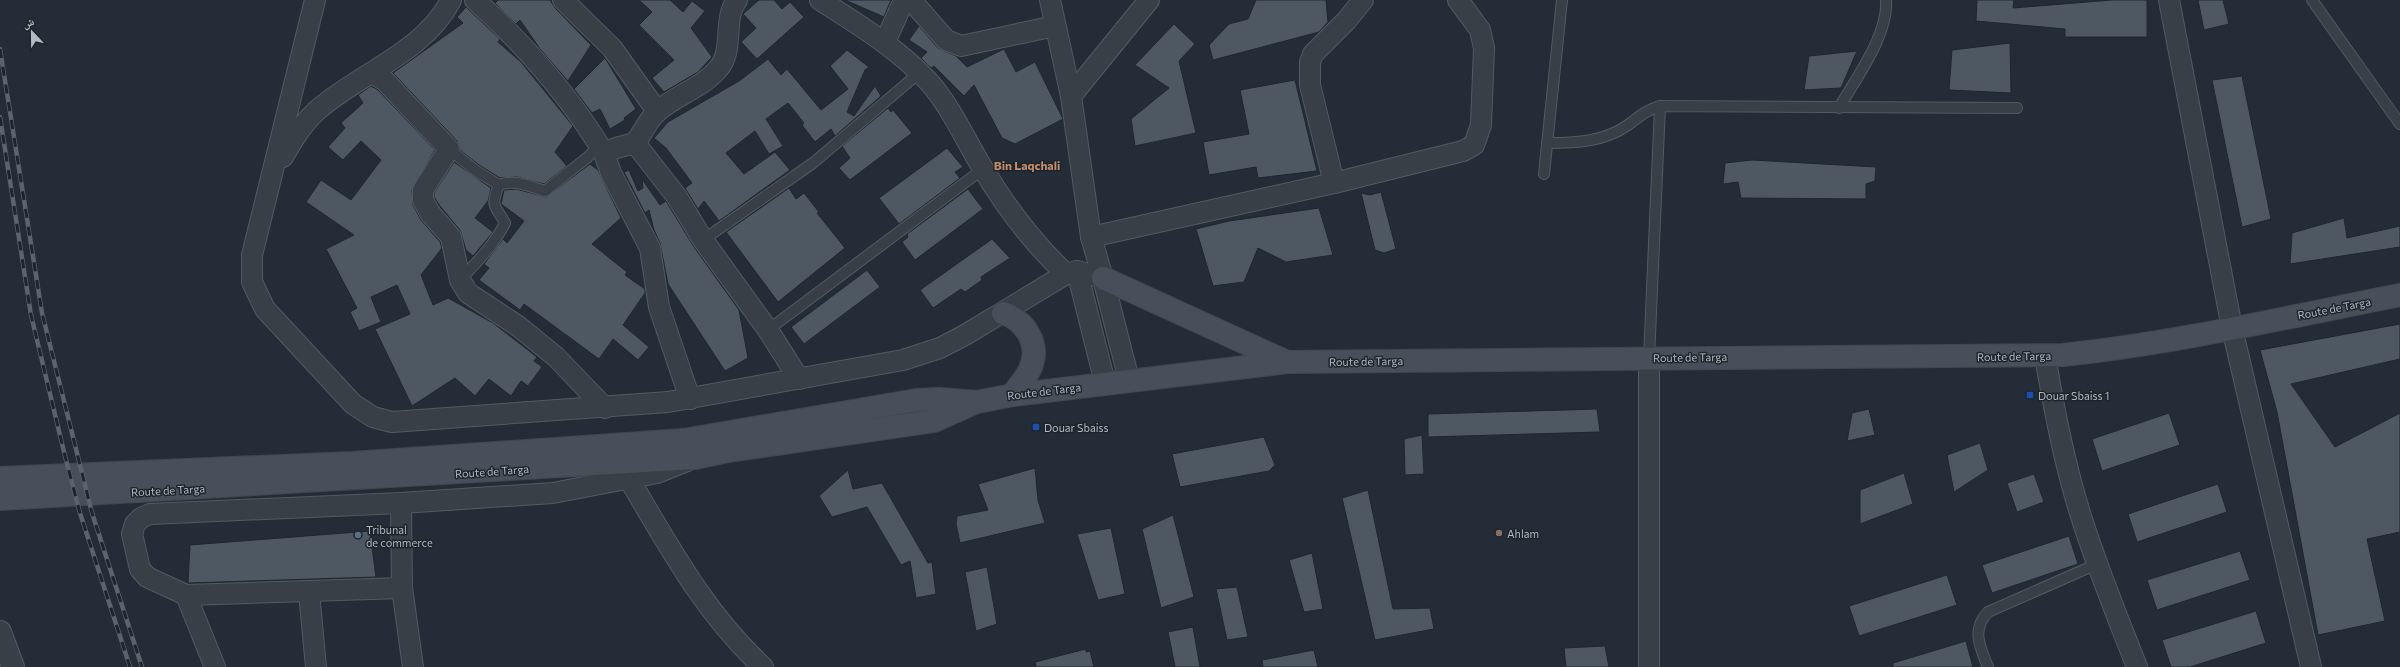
<svg xmlns="http://www.w3.org/2000/svg" width="2400" height="667" font-family="Commissioner,'Noto Naskh Arabic',sans-serif">
	<style>
		.building { fill: #4d5862; stroke: #1f262e }
		.lines { fill: none; stroke-linecap: round; stroke-linejoin: round }
		.service-casing { stroke: #535a62; stroke-width: 12 }
		.minor-casing { stroke: #535a62; stroke-width: 22 }
		.tertiary-casing { stroke: #535a62; stroke-width: 24 }
		.secondary-casing { stroke: #414850; stroke-width: 24 }
		.service { stroke: #383f47; stroke-width: 10 }
		.minor { stroke: #383f47; stroke-width: 20 }
		.tertiary { stroke: #383f47; stroke-width: 22 }
		.secondary { stroke: #464f5a; stroke-width: 22 }
		.rail-casing { stroke: #5a646e; stroke-width: 4.5 }
		.rail { stroke: #1d242c; stroke-width: 3; stroke-dasharray: 9; stroke-linecap: butt }
		.transit-dot { fill: #1a4fb4; stroke: #1d242c; stroke-width: 1.5 }
		.education-dot { fill: #8d6e63; stroke: #1d242c; stroke-width: 1.5 }
		.service-dot { fill: #5c6f8a; stroke: #1d242c; stroke-width: 1.5 }
		.labels { text-anchor: middle; dominant-baseline: central; stroke-width: 3; stroke-linejoin: round; paint-order: stroke }
		.street-label { font-size: 11px; fill: #b3bac3; stroke: #1d242c }
		.poi-label { font-size: 11px; fill: #b3bac3; stroke: #1d242c; text-anchor: start }
		.neighbourhood-label { font-size: 12px; font-weight: bold; fill: #c58d6c; stroke: #1d242c }
	</style>
	<rect width="100%" height="100%" fill="#242d37"/>
	<g class="building">
		<polygon points="498,0 550,0 555,8 591,45 568,81 540,49 520,20 516,24 495,3"/>
		<polygon points="639,0 670,0 683,12 692,1 705,11 691,28 712,57 698,72 664,92 652,78 674,60 639,25 652,12"/>
		<polygon points="759,0 774,0 782,9 790,2 804,17 757,59 741,42 756,28 743,14"/>
		<polygon points="845,0 891,0 884,17"/>
		<polygon points="1256,0 1326,0 1328,22 1319,32 1213,60 1209,45 1229,24 1248,19"/>
		<polygon points="1977,0 2014,0 2013,8 2112,0 2147,0 2147,37 2065,37 2065,29 1976,21"/>
		<polygon points="2198,0 2223,0 2229,24 2204,30"/>
		<polygon points="466,7 500,39 498,42 521,62 573,126 555,152 567,166 544,184 517,177 500,178 479,165 460,150 457,141 393,73 463,23 457,17"/>
		<polygon points="1174,24 1195,44 1179,61 1196,133 1135,146 1131,119 1169,88 1135,65"/>
		<polygon points="919,26 938,48 956,56 967,67 1004,49 1016,72 1035,62 1063,119 1015,144 1002,138 974,85 964,96 934,66 931,68 921,58 927,52 909,40"/>
		<polygon points="2010,43 2011,93 1949,90 1952,50"/>
		<polygon points="847,50 869,67 865,70 847,112 854,116 875,86 881,96 835,136 831,129 815,142 802,125 804,123 788,103 766,119 783,146 769,154 755,131 726,153 744,174 775,152 790,170 719,221 704,201 698,209 685,188 692,183 666,148 654,138 668,122 739,81 768,59 781,75 787,69 821,110 848,89 830,66"/>
		<polygon points="1857,51 1841,88 1804,90 1809,56"/>
		<polygon points="605,58 636,109 624,118 625,120 610,129 600,109 592,113 574,89"/>
		<polygon points="2242,76 2271,219 2242,227 2212,80"/>
		<polygon points="1295,80 1317,171 1258,178 1256,167 1209,175 1203,142 1249,134 1240,90"/>
		<polygon points="371,86 378,90 435,150 412,190 413,205 421,220 440,242 442,248 421,275 433,305 448,298 493,323 537,357 534,361 542,367 528,386 521,381 511,396 489,379 475,396 455,378 412,406 375,329 410,314 397,285 371,297 381,322 359,331 350,312 357,308 326,249 354,235 306,202 321,180 351,200 381,160 361,141 343,160 328,147 345,128 341,123 363,103 358,95"/>
		<polygon points="888,108 891,112 893,110 912,133 850,180 839,168 850,158 842,146"/>
		<polygon points="947,148 963,167 955,172 960,178 899,224 879,198"/>
		<polygon points="1752,160 1876,167 1875,181 1866,184 1866,199 1741,198 1738,182 1723,184 1725,163"/>
		<polygon points="454,162 491,188 488,201 475,218 493,232 473,256 466,250 460,230 440,206 434,197 434,193"/>
		<polygon points="590,164 598,170 621,218 592,244 627,272 625,275 645,289 645,293 623,325 649,347 638,360 613,339 599,359 524,304 520,310 479,280 489,268 484,264 503,239 507,243 524,221 501,204 504,190 516,189 546,197"/>
		<polygon points="629,170 638,191 643,188 642,179 660,205 666,201 694,247 739,310 748,358 725,371 668,284 660,243 654,230 649,210 645,213 624,172"/>
		<polygon points="789,188 796,199 804,193 819,212 817,213 845,248 778,302 726,232"/>
		<polygon points="968,189 983,209 915,260 902,242 908,237 907,234"/>
		<polygon points="1381,192 1396,249 1384,253 1375,250 1361,193 1370,195"/>
		<polygon points="1319,208 1333,255 1286,262 1258,248 1244,282 1213,286 1196,229 1229,221"/>
		<polygon points="2344,218 2347,238 2400,226 2400,247 2290,264 2292,233"/>
		<polygon points="992,239 1010,258 981,277 982,280 965,292 961,289 933,308 920,290"/>
		<polygon points="867,270 880,287 804,344 791,327"/>
		<polygon points="2400,324 2400,359 2291,384 2335,447 2400,413 2400,532 2367,539 2385,621 2318,635 2277,412 2260,350"/>
		<polygon points="1597,409 1600,432 1428,437 1428,414"/>
		<polygon points="1869,409 1875,435 1847,441 1852,413"/>
		<polygon points="2169,413 2180,445 2102,471 2092,439"/>
		<polygon points="1422,435 1424,474 1405,475 1404,439"/>
		<polygon points="1264,437 1275,465 1269,471 1180,487 1172,454"/>
		<polygon points="1980,443 1988,470 1954,492 1947,455"/>
		<polygon points="1035,468 1038,500 1045,523 960,543 956,524 957,516 988,510 978,484"/>
		<polygon points="848,470 853,489 882,483 928,563 932,562 936,594 916,598 910,561 901,565 867,507 832,517 819,496"/>
		<polygon points="1904,473 1913,504 1860,524 1860,490"/>
		<polygon points="2034,474 2044,502 2017,512 2007,483"/>
		<polygon points="2218,484 2227,512 2137,542 2128,514"/>
		<polygon points="1368,490 1393,609 1430,608 1434,629 1375,640 1342,498"/>
		<polygon points="1173,515 1194,597 1161,608 1142,529"/>
		<polygon points="1111,528 1125,594 1098,600 1077,534"/>
		<polygon points="370,531 376,577 188,583 190,545"/>
		<polygon points="2069,536 2078,564 1992,593 1982,565"/>
		<polygon points="2240,551 2250,580 2157,610 2147,580"/>
		<polygon points="1312,553 1323,609 1304,612 1289,560"/>
		<polygon points="987,567 997,624 976,631 965,572"/>
		<polygon points="1947,575 1957,605 1859,636 1849,606"/>
		<polygon points="1237,587 1248,637 1227,640 1216,589"/>
		<polygon points="2256,611 2266,643 2190,667 2171,667 2162,640"/>
		<polygon points="1193,627 1200,667 1175,667 1168,632"/>
		<polygon points="1966,641 1973,667 1893,667 1893,663"/>
		<polygon points="1605,646 1609,667 1566,667 1564,648"/>
		<polygon points="1086,649 1086,652 1090,651 1094,667 1036,667 1035,662"/>
		<polygon points="1314,650 1318,667 1263,667 1262,660"/>
	</g>
	<g class="lines">
		<defs>
			<g id="service">
				<polyline points="2312,0 2400,124"/>
				<path d="M 1839,108 C 1856,78 1889,34 1886,0"/>
				<path d="M 1547,143 C 1575,143 1604,142 1628,125 C 1642,115 1643,112 1660,106 L 2017,108"/>
				<path d="M 449,149 L 475,170 L 499,185 C 490,207 495,205 505,223 C 494,245 477,262 460,280"/>
				<polyline points="1544,174 1562,0"/>
				<path d="M 499,185 C 515,179 529,186 545,191 L 588,157 L 599,145"/>
				<polyline points="703,240 813,163 919,73"/>
				<polyline points="768,330 983,169"/>
				<polyline points="1649,358 1660,106"/>
				<path d="M 1988,667 C 1980,647 1971,630 1988,612 L 2097,564"/>
			</g>
			<g id="minor">
				<polyline points="315,0 252,255 252,282 265,309 353,404 373,417 392,422 668,402 903,360 940,348 965,335 1066,274 1077,271 1103,278 1091,237 1071,96 1050,0"/>
				<path d="M 475,0 C 525,45 569,95 604,153"/>
				<polyline points="563,0 612,48 657,111"/>
				<path d="M 820,0 C 859,25 897,48 929,82 C 951,107 965,139 982,167 C 1005,206 1033,243 1066,274"/>
				<polyline points="911,0 946,40 961,46 1055,26"/>
				<polyline points="2169,0 2232,328 2311,667"/>
				<polyline points="885,42 904,0"/>
				<polyline points="372,73 385,81 449,149 423,190 423,200 430,213 451,237 460,280 468,293 518,326 556,357 605,408"/>
				<polyline points="1071,96 1149,0"/>
				<path d="M 635,143 C 642,134 649,118 658,111 C 676,95 702,88 718,69 C 735,50 722,20 737,0"/>
				<path d="M 283,157 C 293,139 304,121 321,107 C 363,72 425,51 451,0"/>
				<polyline points="1334,183 1310,85 1310,62 1313,54 1347,20 1363,0"/>
				<polyline points="1091,237 1334,183 1463,151 1474,145 1481,125 1484,48 1480,30 1458,0"/>
				<polyline points="1077,271 1105,383"/>
				<polyline points="1103,278 1129,380"/>
				<path d="M 2045,356 C 2054,408 2064,462 2080,513 C 2096,565 2117,616 2137,667"/>
				<polyline points="1649,358 1649,667"/>
				<polyline points="690,399 659,307 650,248 611,173 604,153 616,148 635,143 677,197 703,240 768,330 799,379"/>
				<path d="M 629,479 C 669,546 705,614 763,667"/>
				<polyline points="401,503 402,588 413,667"/>
				<polyline points="402,588 186,595 147,577 140,569 132,534 135,524 141,518 150,514 401,503 553,493 657,473 687,461"/>
				<polyline points="309,592 316,667"/>
				<polyline points="186,595 215,667"/>
			</g>
			<polyline id="tertiary" points="0,632 13,667"/>
			<g id="secondary">
				<polyline points="1103,278 1287,362"/>
				<path d="M 1003,313 C 1026,321 1041,345 1030,369 C 1026,378 1018,386 1013,395"/>
				<path d="M 0,478 L 352,463 L 684,440 L 917,400 L 939,399 L 977,402 L 1013,395 L 1287,362 L 2063,355 C 2176,343 2288,317 2400,295"/>
				<polyline points="0,499 695,458 728,451 934,421 976,402"/>
			</g>
		</defs>
		<use href="#service" class="service-casing"/>
		<use href="#minor" class="minor-casing"/>
		<use href="#tertiary" class="tertiary-casing"/>
		<use href="#secondary" class="secondary-casing"/>
		<use href="#service" class="service"/>
		<use href="#minor" class="minor"/>
		<use href="#tertiary" class="tertiary"/>
		<use href="#secondary" class="secondary"/>
		<defs>
			<g id="rail">
				<polyline points="0,49 42,313 92,513 142,667"/>
				<polyline points="0,117 31,315 65,456 80,513 130,667"/>
			</g>
		</defs>
		<use href="#rail" class="rail-casing"/>
		<use href="#rail" class="rail"/>
	</g>
	<g class="transit-dot">
		<rect x="2026" y="391" width="8" height="8" rx="2"/>
		<rect x="1032" y="423" width="8" height="8" rx="2"/>
	</g>
	<circle class="education-dot" cx="1499" cy="533" r="4"/>
	<circle class="service-dot" cx="358" cy="535" r="4"/>
	<g class="labels">
		<g class="street-label">
			<text transform="translate(2334 308) rotate(-11)">Route de Targa</text>
			<text transform="translate(2014 356) rotate(-1)">Route de Targa</text>
			<text transform="translate(1690 357) rotate(-1)">Route de Targa</text>
			<text transform="translate(1366 361) rotate(-1)">Route de Targa</text>
			<text transform="translate(1044 391) rotate(-7)">Route de Targa</text>
			<text transform="translate(492 471) rotate(-4)">Route de Targa</text>
			<text transform="translate(168 490) rotate(-3)">Route de Targa</text>
		</g>
		<g class="poi-label">
			<text x="2038" y="395">Douar Sbaiss 1</text>
			<text x="1044" y="427">Douar Sbaiss</text>
			<text x="366" y="529">Tribunal<tspan x="366" dy="13">de commerce</tspan></text>
			<text x="1507" y="533">Ahlam</text>
		</g>
		<g class="neighbourhood-label">
			<text x="1027" y="165">Bin Laqchali</text>
		</g>
	</g>
	<g transform="translate(32 32) rotate(338)" stroke="#1d242c" stroke-width="3" paint-order="stroke">
	<path d="M0-3L7 15L0 10L-7 15Z" fill="#b3bac3"/>
	<text y="-6" font-size="11" font-weight="bold" text-anchor="middle" fill="#b3bac3">ش</text>
	</g>
</svg>
